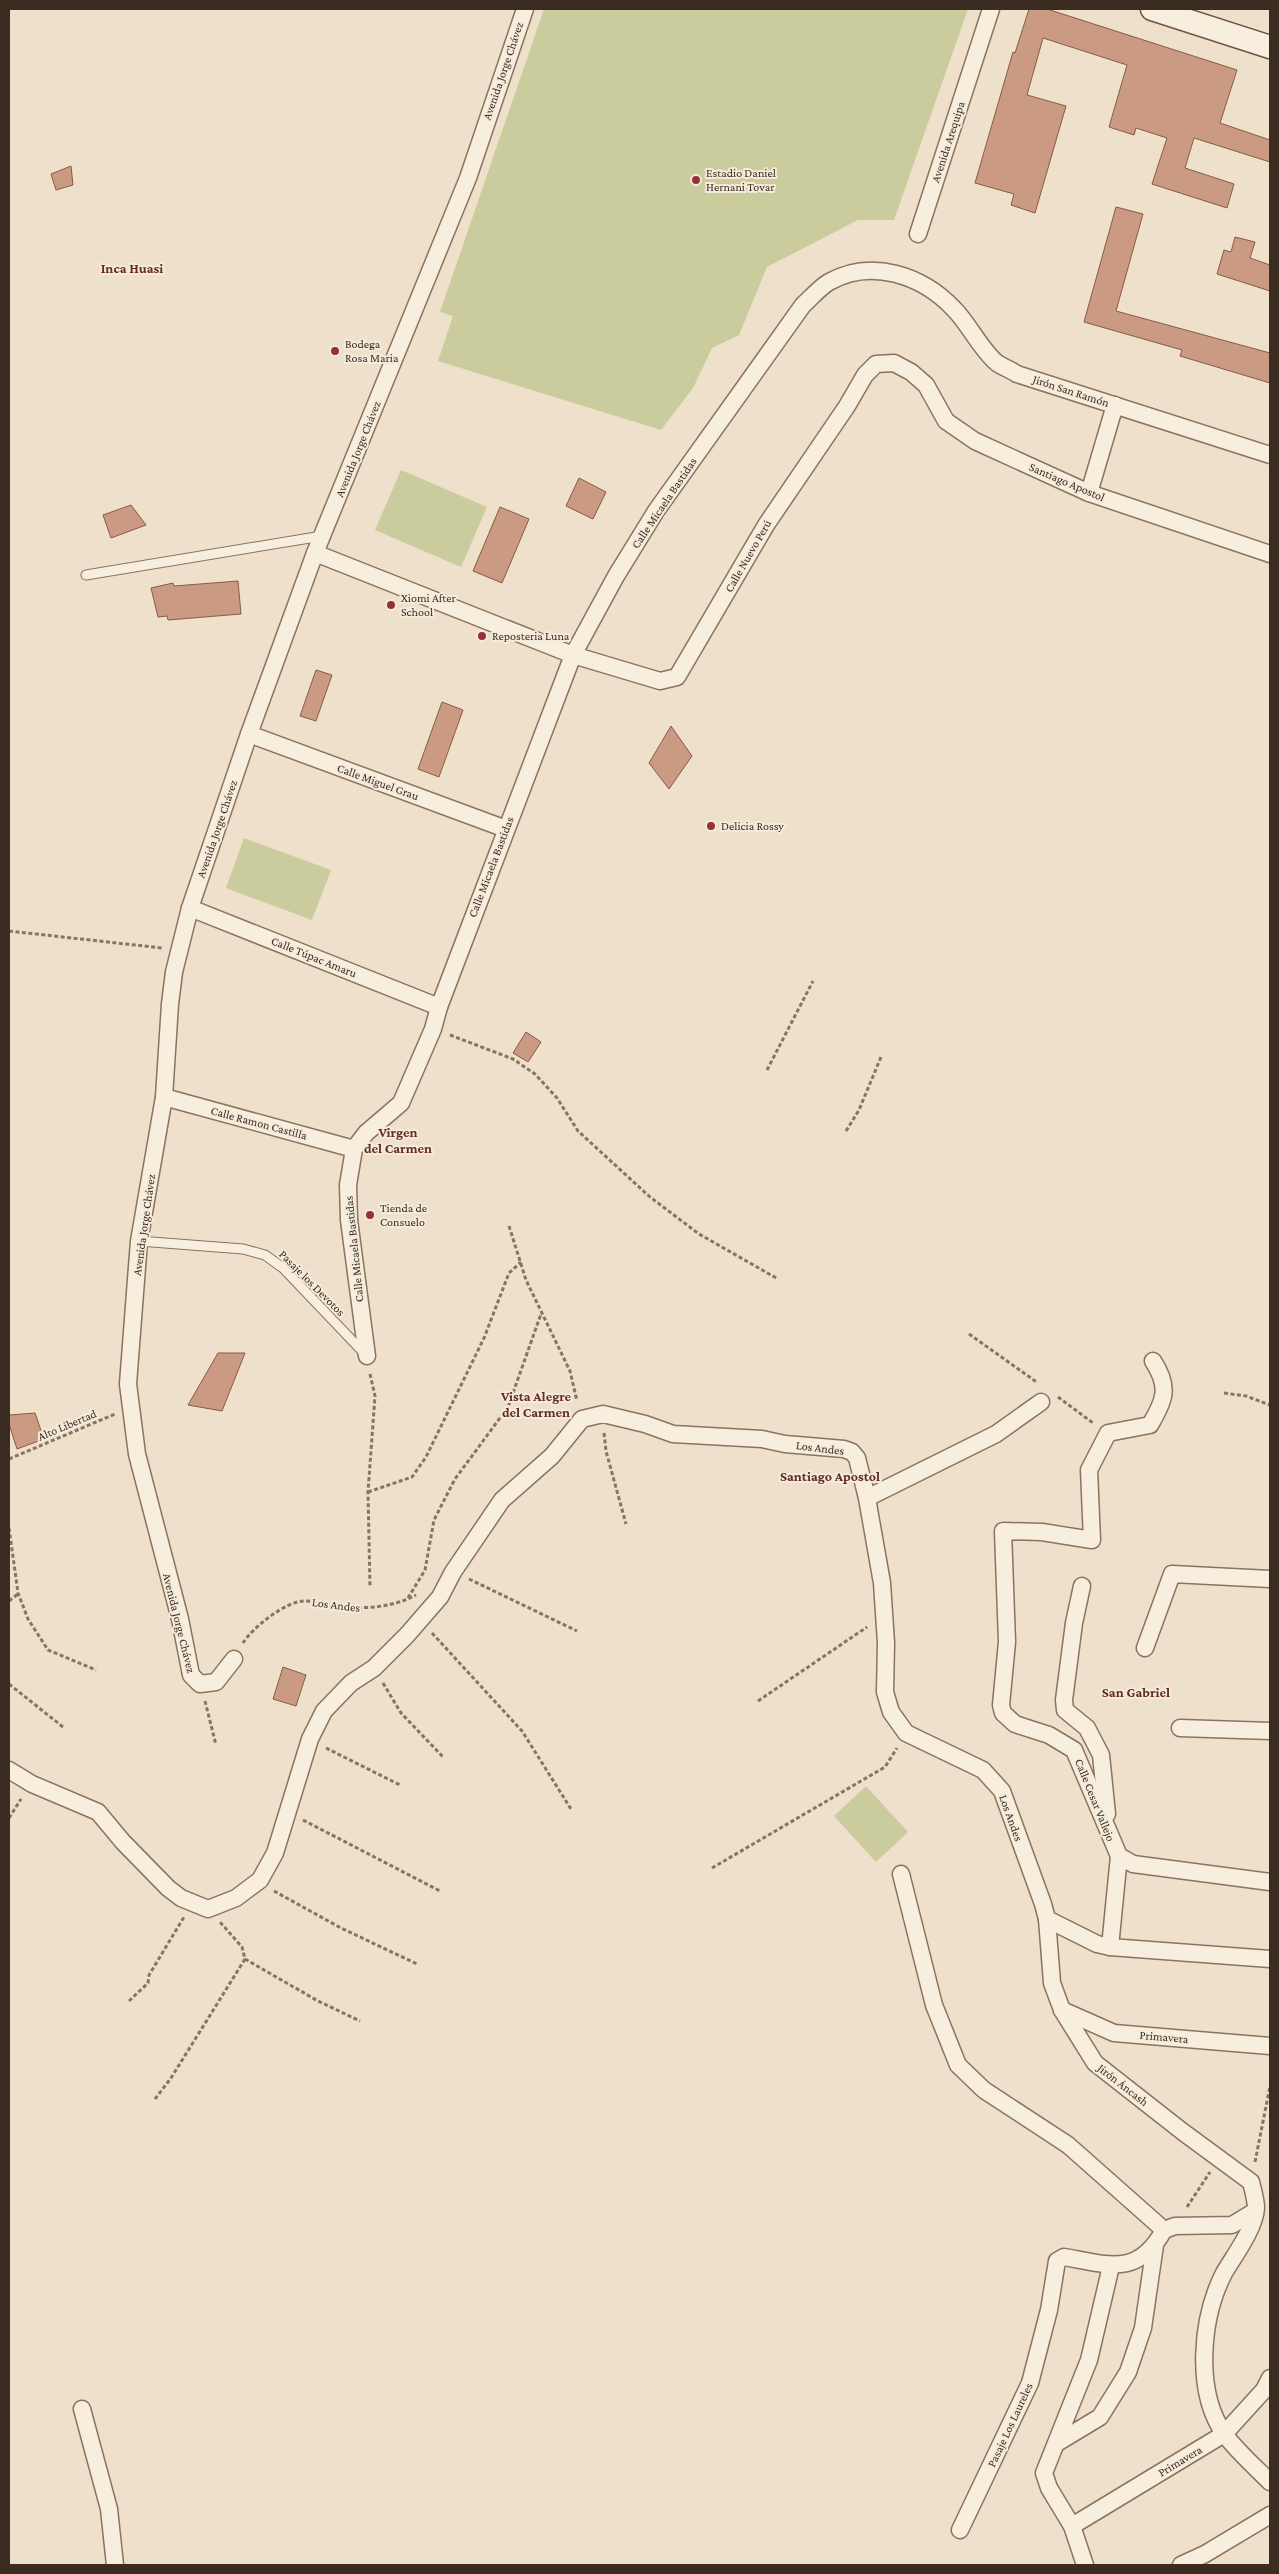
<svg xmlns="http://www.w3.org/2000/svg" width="1279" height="2574" font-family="'Crimson Pro',serif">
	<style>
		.green { fill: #cacc9e }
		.building { fill: #ca9a82; stroke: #885b45 }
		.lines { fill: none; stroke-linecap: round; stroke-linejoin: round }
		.lane-casing { stroke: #8a735f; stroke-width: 11 }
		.street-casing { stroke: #8a735f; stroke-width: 19 }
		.secondary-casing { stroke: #6c5442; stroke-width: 25 }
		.path { stroke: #8a735f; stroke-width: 3; stroke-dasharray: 4 2.5; stroke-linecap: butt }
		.lane { stroke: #f8eedd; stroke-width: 9 }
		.street { stroke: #f8eedd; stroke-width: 16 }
		.secondary { stroke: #f8eedd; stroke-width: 22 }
		.poi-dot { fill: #973139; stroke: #f5ebda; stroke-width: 2 }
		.labels { text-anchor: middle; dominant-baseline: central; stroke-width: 4; stroke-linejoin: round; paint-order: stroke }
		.street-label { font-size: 12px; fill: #3b2c22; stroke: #f5ebda }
		.poi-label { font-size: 12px; fill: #3b2c22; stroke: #f5ebda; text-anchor: start }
		.neighbourhood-label { font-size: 14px; font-weight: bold; fill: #662c22; stroke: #f5ebda }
	</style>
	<rect width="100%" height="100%" fill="#eee0ca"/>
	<g class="green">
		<polygon points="544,9 968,9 894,220 858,220 767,267 739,335 712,348 693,388 661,430 438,361 453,316 440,312"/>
		<polygon points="401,470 487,507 461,567 375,530"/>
		<polygon points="244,838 331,870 312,920 226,888"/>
		<polygon points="866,1786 908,1832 876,1862 834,1816"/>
	</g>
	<g class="building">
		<polygon points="1029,9 1047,9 1237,70 1220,123 1270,140 1270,162 1194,138 1185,168 1234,184 1227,208 1152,184 1167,138 1136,128 1134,135 1109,127 1127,65 1043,38 1027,95 1066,106 1035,213 1011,205 1014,194 975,183 1013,52 1015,53"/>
		<polygon points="71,166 73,185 56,190 51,174"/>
		<polygon points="1116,207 1143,214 1116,311 1270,353 1270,383 1180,356 1182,350 1084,322"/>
		<polygon points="1235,237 1255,242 1250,258 1270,265 1270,291 1217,274 1224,250 1231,252"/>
		<polygon points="579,478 606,492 593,519 566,506"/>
		<polygon points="131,505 146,525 111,538 103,515"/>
		<polygon points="500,507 529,519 502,583 473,571"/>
		<polygon points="238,581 241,614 168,620 167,616 158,617 151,588 173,583 174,586"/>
		<polygon points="316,670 332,675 316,721 300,716"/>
		<polygon points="442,702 463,710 439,777 418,769"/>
		<polygon points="671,726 692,756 669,789 649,763"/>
		<polygon points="526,1032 541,1042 528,1062 513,1053"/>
		<polygon points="218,1353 245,1353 222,1411 188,1405"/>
		<polygon points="35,1413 44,1439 17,1449 9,1424 9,1415"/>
		<polygon points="283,1667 306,1675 296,1706 273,1699"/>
	</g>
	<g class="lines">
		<defs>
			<g id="lane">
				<polyline points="86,575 322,536"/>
				<polyline points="139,1241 243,1249 265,1255 283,1268 366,1355"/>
			</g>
			<g id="street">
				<polyline points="918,234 991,9"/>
				<polyline points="1089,493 1115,405"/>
				<polyline points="315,553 573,655 660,681 677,677 766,525 847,406 865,375 876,364 894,363 911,372 926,385 946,421 975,441 1089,493 1270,554"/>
				<polyline points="249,734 506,829"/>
				<polyline points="190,908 439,1007"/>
				<polyline points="164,1097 354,1149"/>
				<path d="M 367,1356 L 349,1220 L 348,1185 L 354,1149 L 366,1133 L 401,1103 L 433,1029 L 439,1007 L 573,655 L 616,576 L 656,511 L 803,305 C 811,298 819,288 829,282 C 871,258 922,275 954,309 C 969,324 981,350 997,363 C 1003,367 1011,370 1017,374 L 1270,455"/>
				<path d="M 1153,1361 C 1170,1387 1165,1400 1150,1425 L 1108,1433 L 1089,1470 L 1092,1540 L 1042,1532 L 1003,1531 L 1007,1642 L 1001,1705 L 1003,1713 L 1015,1724 L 1049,1735 L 1074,1750 L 1119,1856 L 1133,1864 L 1270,1882"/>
				<polyline points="867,1498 996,1434 1041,1402"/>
				<polyline points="1082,1586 1074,1623 1064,1700 1065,1710 1087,1728 1101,1755 1107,1814"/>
				<polyline points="1145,1648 1172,1574 1270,1579"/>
				<polyline points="234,1659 216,1682 200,1684 191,1675 180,1619 137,1454 128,1384 139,1241 164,1097 170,1004 174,972 190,908 249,734 315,553 468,178 525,9"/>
				<polyline points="1180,1728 1270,1731"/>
				<polyline points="9,1770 32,1784 98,1812 123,1842 168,1888 181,1898 208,1909 236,1898 260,1880 275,1853 310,1739 324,1711 351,1683 374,1668 407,1635 440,1597 453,1572 502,1500 552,1456 582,1419 603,1414 645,1424 673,1434 762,1439 785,1444 844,1449 852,1452 857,1458 867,1498 882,1583 886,1643 885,1692 891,1712 906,1733 983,1770 1002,1791 1043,1904 1047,1919 1097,1944 1110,1947 1270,1959"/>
				<polyline points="901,1874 934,2005 958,2065 984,2090 1068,2145 1164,2230"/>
				<path d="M 1047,1919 L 1052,1983 L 1062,2010 L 1095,2063 L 1183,2132 L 1251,2182 C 1253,2190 1256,2200 1256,2208 C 1255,2228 1234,2256 1224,2273 C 1201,2318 1194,2392 1225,2435 C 1238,2452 1255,2467 1270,2482"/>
				<polyline points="1110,1947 1119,1856"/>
				<polyline points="1062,2010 1114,2033 1270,2046"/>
				<polyline points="82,2409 109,2509 115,2565"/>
				<polyline points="1057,2443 1100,2417 1128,2372 1143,2328 1155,2245"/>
				<polyline points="1072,2526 1224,2434 1264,2390 1270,2378"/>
				<path d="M 960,2530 L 1030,2383 L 1049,2310 L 1057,2261 L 1064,2257 C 1109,2265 1138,2277 1164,2230 L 1175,2226 L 1232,2225 L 1255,2211"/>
				<polyline points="1085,2565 1072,2526 1049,2488 1044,2473 1089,2360 1111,2266"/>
				<polyline points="1181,2565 1205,2554 1270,2515"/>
			</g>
			<polyline id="secondary" points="1152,9 1270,47"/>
		</defs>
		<use href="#lane" class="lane-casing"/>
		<use href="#street" class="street-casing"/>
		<use href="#secondary" class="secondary-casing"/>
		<g class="path">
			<polyline points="9,931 162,948"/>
			<polyline points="450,1035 513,1059 535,1074 557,1098 578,1131 650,1197 699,1234 778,1279"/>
			<polyline points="767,1070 813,981"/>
			<polyline points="846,1131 859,1110 881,1057"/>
			<polyline points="509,1226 526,1280 570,1371 577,1401"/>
			<polyline points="969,1334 1038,1383"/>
			<polyline points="370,1374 375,1396 368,1492 370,1587"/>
			<polyline points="1224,1393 1246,1396 1270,1405"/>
			<polyline points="1058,1397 1093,1423"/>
			<polyline points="604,1433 606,1451 626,1524"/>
			<polyline points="9,1459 115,1414"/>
			<polyline points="368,1492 412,1477 426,1457 484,1338 509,1273 521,1262"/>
			<polyline points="9,1528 18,1593 28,1619 48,1650 96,1670"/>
			<polyline points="469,1579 577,1631"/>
			<polyline points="408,1598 425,1570 434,1520 455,1479 508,1407 541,1314"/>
			<polyline points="9,1601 18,1594"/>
			<polyline points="432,1633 522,1731 571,1809"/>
			<path d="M 243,1643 C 252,1628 286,1601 304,1601 C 317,1601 330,1605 342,1607 C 367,1609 394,1607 416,1595"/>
			<polyline points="383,1683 401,1713 444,1758"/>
			<polyline points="9,1684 63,1727"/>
			<polyline points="205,1701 216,1745"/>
			<polyline points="758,1701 867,1627"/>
			<polyline points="326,1748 400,1785"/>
			<polyline points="9,1818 21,1799"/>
			<polyline points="303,1820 440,1891"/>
			<polyline points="712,1868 885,1767 897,1748"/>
			<polyline points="274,1891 341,1928 417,1964"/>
			<polyline points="245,1959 318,2001 360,2021"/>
			<polyline points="129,2001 148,1983 149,1975 184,1917"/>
			<polyline points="155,2099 171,2078 245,1959 242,1947 220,1922"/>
			<polyline points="1255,2162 1270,2086"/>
			<polyline points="1187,2207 1210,2172"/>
		</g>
		<use href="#lane" class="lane"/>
		<use href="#street" class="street"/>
		<use href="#secondary" class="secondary"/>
	</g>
	<g class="poi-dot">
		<circle cx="696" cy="180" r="5"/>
		<circle cx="335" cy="351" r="5"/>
		<circle cx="391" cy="605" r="5"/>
		<circle cx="482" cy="636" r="5"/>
		<circle cx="711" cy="826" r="5"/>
		<circle cx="370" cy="1215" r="5"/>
	</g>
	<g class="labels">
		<g class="street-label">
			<text transform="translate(503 71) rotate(-71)">Avenida Jorge Chávez</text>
			<text transform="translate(948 142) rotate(-72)">Avenida Arequipa</text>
			<text transform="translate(1071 391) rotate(18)">Jirón San Ramón</text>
			<text transform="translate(358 449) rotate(-68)">Avenida Jorge Chávez</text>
			<text transform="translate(1067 482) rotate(23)">Santiago Apostol</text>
			<text transform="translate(664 503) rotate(-56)">Calle Micaela Bastidas</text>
			<text transform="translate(748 556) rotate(-60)">Calle Nuevo Perú</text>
			<text transform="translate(378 782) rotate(20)">Calle Miguel Grau</text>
			<text transform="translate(217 829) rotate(-71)">Avenida Jorge Chávez</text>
			<text transform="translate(491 867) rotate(-69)">Calle Micaela Bastidas</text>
			<text transform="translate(314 957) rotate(22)">Calle Túpac Amaru</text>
			<text transform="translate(259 1123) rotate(15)">Calle Ramon Castilla</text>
			<text transform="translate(144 1225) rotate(-82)">Avenida Jorge Chávez</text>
			<text transform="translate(354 1249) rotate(-96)">Calle Micaela Bastidas</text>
			<text transform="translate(312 1283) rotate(45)">Pasaje los Devotos</text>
			<text transform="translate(67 1425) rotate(-23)">Alto Libertad</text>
			<text transform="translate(820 1448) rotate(7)">Los Andes</text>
			<text transform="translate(336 1605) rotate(7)">Los Andes</text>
			<text transform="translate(179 1623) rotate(76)">Avenida Jorge Chávez</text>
			<text transform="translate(1095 1800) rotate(68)">Calle Cesar Vallejo</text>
			<text transform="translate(1011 1818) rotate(70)">Los Andes</text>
			<text transform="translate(1164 2037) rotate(5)">Primavera</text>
			<text transform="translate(1123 2085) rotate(38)">Jirón Áncash</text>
			<text transform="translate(1010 2425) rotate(-65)">Pasaje Los Laureles</text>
			<text transform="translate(1180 2461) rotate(-31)">Primavera</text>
		</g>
		<g class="poi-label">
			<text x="706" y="173">Estadio Daniel<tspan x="706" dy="14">Hernani Tovar</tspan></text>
			<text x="345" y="344">Bodega<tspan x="345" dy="14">Rosa Maria</tspan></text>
			<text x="401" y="598">Xiomi After<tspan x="401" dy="14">School</tspan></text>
			<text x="492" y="636">Reposteria Luna</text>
			<text x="721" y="826">Delicia Rossy</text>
			<text x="380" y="1208">Tienda de<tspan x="380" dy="14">Consuelo</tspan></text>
		</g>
		<g class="neighbourhood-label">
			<text x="132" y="268">Inca Huasi</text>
			<text x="398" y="1132">Virgen<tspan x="398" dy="16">del Carmen</tspan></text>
			<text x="536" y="1396">Vista Alegre<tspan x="536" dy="16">del Carmen</tspan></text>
			<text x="830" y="1476">Santiago Apostol</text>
			<text x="1136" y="1692">San Gabriel</text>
		</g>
	</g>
	<rect width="1279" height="2574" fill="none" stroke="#3b2c22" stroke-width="20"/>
</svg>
